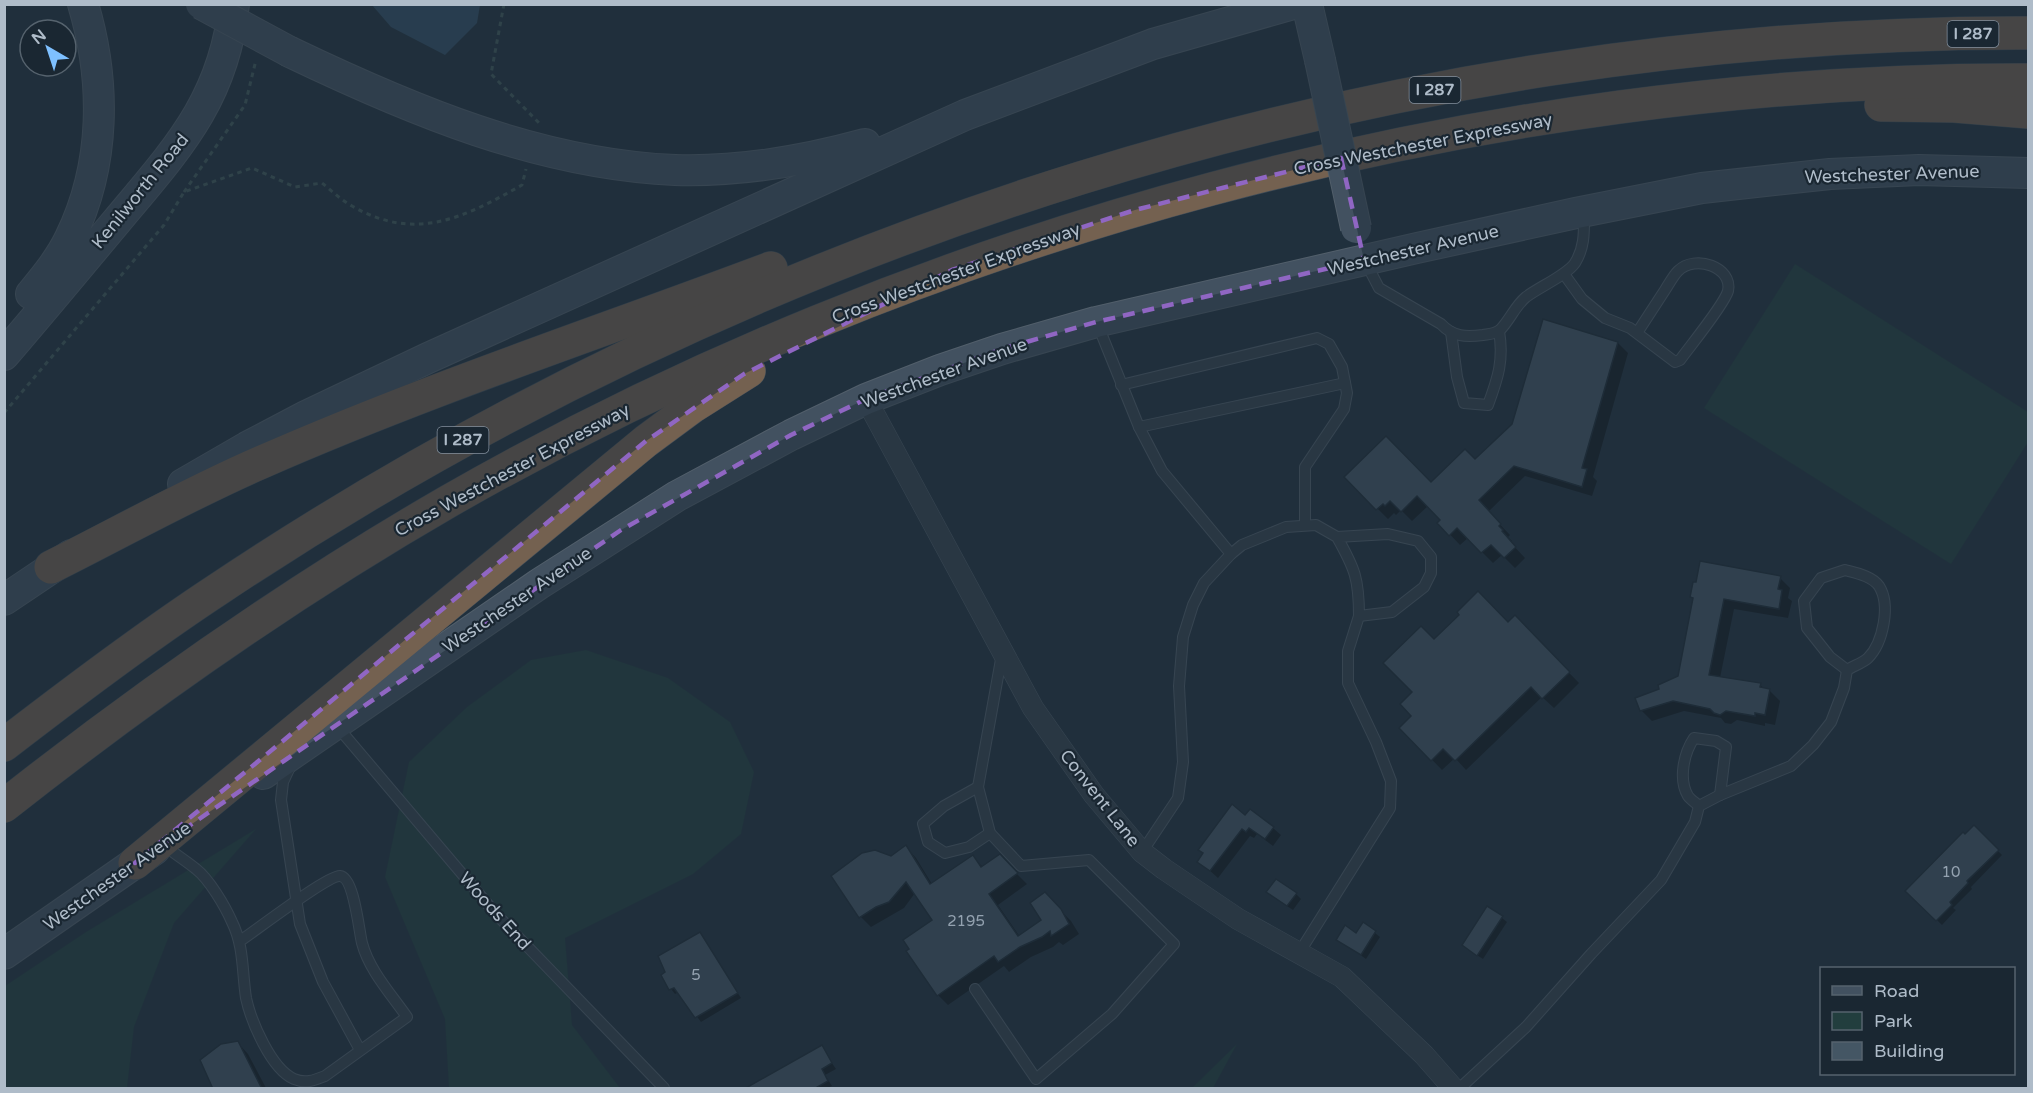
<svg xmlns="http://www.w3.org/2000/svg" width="2033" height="1093" font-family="'Varela Round',sans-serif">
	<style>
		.green { fill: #223e3e }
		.water { fill: #324f66 }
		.shadow { fill: #0007 }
		.building { fill: #445664; stroke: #1b2934; stroke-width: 1.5 }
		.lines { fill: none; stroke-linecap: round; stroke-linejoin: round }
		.lane-casing { stroke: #525f6b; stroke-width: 12 }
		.street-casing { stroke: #525f6b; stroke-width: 22 }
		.secondary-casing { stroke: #525f6b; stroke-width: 32 }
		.highway-casing { stroke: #3f4c58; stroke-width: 34 }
		.path { stroke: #405a5a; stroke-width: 3; stroke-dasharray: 4.5 4.5; stroke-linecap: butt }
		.lane { stroke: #34424d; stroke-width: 10 }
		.street { stroke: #34424d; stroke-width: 21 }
		.secondary { stroke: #425160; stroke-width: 30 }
		.highway { stroke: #746150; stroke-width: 33 }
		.secondary-bridge-casing { stroke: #525f6b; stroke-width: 32; stroke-linecap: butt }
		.secondary-bridge { stroke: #425160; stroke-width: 30 }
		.marked { fill: none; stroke: #9066c3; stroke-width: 4.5; stroke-dasharray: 12 8; stroke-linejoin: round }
		.labels { text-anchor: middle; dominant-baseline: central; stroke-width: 4.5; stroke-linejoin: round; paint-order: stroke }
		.number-label { font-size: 15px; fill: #94a2b0 }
		.shield { fill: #1a2732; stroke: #828f9c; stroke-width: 1.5 }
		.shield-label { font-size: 16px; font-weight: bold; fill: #afbcc9 }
		.street-label { font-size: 18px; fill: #afbcc9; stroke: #1a2732 }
	</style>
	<rect width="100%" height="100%" fill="#20303d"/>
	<g class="green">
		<polygon points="1795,264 2028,412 2028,442 1951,564 1704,408"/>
		<polygon points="586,650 668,678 730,722 754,772 741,834 693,874 565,938 572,1025 620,1088 449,1088 445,1019 385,877 409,762 467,707 531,660"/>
		<polygon points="256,829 174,923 134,1027 127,1088 5,1088 5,986 86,932"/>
		<polygon points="1237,1044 1213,1088 1192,1088"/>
	</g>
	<polygon class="water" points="372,5 480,5 477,23 445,55 391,27"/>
	<g class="shadow">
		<polygon points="1618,343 1628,353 1593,477 1597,481 1592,496 1525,476 1488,512 1510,535 1508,537 1512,541 1511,543 1525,558 1515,568 1502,555 1493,563 1468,538 1460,545 1439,523 1442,520 1429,505 1412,521 1401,510 1396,515 1394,513 1388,519 1346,477 1431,484 1475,461"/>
		<polygon points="1780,578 1790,588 1788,598 1792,601 1788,618 1734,609 1720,678 1760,685 1766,690 1770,691 1780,701 1775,725 1765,723 1765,726 1737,720 1731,724 1725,723 1721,718 1684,711 1652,721 1642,711 1637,699 1661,690 1679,677 1694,599 1692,597"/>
		<polygon points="1515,617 1579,683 1554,708 1542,697 1466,770 1455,758 1442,770 1401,728 1414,716 1414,692 1434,641 1508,624"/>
		<polygon points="1246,817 1273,828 1281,835 1273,846 1257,834 1254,838 1250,836 1218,878 1199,861"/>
		<polygon points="1974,827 2002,855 1971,887 1972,889 1953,908 1956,910 1942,925 1907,891"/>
		<polygon points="906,847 916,858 932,884 972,857 983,867 999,856 1027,884 998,905 1020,937 1043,920 1055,905 1071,921 1079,934 1063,945 1059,942 1053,947 1031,957 1009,972 1004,966 948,1005 938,995 934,920 915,893 904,908 871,927 861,917 833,877 891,858"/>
		<polygon points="1296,894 1301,899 1293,910 1273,897"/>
		<polygon points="1502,918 1507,922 1483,959 1469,950"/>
		<polygon points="1364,924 1380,937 1366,959 1338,939 1357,935"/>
		<polygon points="699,934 741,998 701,1022 679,992 675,994 671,989 663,975"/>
		<polygon points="238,1043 248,1054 266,1088 215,1088"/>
		<polygon points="821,1047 836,1069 825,1075 832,1086 827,1088 748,1088"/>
	</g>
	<g class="building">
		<polygon points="1543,319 1618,342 1582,468 1587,469 1582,487 1514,466 1479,500 1501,524 1499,526 1503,530 1502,531 1516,547 1504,558 1491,545 1481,553 1457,528 1449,536 1437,523 1440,520 1417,496 1401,512 1390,501 1385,506 1383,504 1376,510 1344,477 1386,436 1431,482 1465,449 1475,459 1512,424"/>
		<polygon points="1700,561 1781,576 1778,589 1782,590 1779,609 1724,599 1709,675 1761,683 1760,687 1770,689 1765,715 1755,713 1755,716 1726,711 1720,715 1714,713 1710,709 1673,701 1640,711 1635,698 1659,689 1658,685 1678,676 1693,598 1690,597 1693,582 1696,582"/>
		<polygon points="1478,591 1508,622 1515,615 1570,672 1542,699 1531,687 1455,761 1443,749 1431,761 1399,728 1411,716 1400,704 1412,692 1383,663 1421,626 1434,639 1459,615 1457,612"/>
		<polygon points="1232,804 1245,815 1250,809 1274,827 1265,839 1249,828 1246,832 1242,829 1210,871 1197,862 1203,853 1198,850"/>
		<polygon points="1974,825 1999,850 1967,881 1968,883 1950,902 1952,905 1936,921 1905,891 1963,832 1965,834"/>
		<polygon points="906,845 930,884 973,855 981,867 1000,854 1018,873 989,894 1018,936 1041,920 1030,903 1045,892 1061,909 1069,924 1051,936 1050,931 1042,937 1020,947 998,962 994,956 937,996 906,951 909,949 903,940 932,920 906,882 889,902 876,907 859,918 831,876 862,853 875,850 891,856"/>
		<polygon points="1276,879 1297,893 1287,906 1266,892"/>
		<polygon points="1487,906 1503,916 1477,956 1462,945"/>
		<polygon points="1363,922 1376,931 1361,955 1336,940 1345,925 1356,933"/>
		<polygon points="700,932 738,993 695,1018 674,988 669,990 661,975 665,972 658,956"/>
		<polygon points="238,1041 262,1089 213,1089 200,1060 221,1044"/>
		<polygon points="822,1045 832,1063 822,1069 828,1081 814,1089 744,1089"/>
	</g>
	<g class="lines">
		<defs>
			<g id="lane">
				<path d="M 1366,263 L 1379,288 L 1441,324 C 1453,337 1466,337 1483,335 C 1489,334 1495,334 1500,330 C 1510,320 1515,306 1526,297 C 1539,287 1567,275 1575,263 C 1585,247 1584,231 1584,214"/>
				<path d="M 1564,274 L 1582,299 L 1605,318 L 1630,328 L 1675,362 L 1680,360 C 1690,346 1724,305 1728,291 C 1733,267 1695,254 1678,271 C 1673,276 1669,284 1665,290 C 1656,304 1646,319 1637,333"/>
				<polyline points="1097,323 1139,427 1162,471 1231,554"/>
				<path d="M 1451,332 L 1457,377 L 1464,403 L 1488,405 C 1498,378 1504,360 1499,331"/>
				<polyline points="1121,385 1317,338 1329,344 1342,367 1347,393 1344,409 1305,467 1305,524"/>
				<polyline points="1139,427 1345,383"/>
				<path d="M 1845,570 C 1856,573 1872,576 1879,586 C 1891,605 1883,643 1868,658 C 1863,663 1853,666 1847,670 L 1830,657 L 1807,628 L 1804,601 L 1821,578 Z"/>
				<polyline points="336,725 496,914 664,1088"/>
				<polyline points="291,765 283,782 281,800 300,924 323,982 360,1050"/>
				<polyline points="978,787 944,806 923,824 928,842 945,853 969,847 990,833"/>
				<path d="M 1699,806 C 1696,803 1691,800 1688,796 C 1678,779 1684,753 1694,738 L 1716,741 L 1726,747 L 1720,795"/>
				<path d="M 163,844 C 173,853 185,860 196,869 C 209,879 225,906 232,922 C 244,946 242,972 246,998 C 251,1021 271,1069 294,1079 C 306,1084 315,1080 325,1076 L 407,1017 C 391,994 369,970 362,943 C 359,931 354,877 340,876 C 328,875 255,931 240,941"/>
				<path d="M 1142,852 L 1178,798 L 1183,762 L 1179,686 L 1183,637 L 1193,605 L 1204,583 L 1231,554 L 1242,545 L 1286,527 L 1316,525 L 1337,537 L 1388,534 L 1418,541 L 1431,557 L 1431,573 L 1424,587 L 1392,612 L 1359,616 C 1359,579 1355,569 1337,537"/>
				<polyline points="1299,953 1390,808 1391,781 1376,742 1348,683 1348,651 1359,616"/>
				<polyline points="975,989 1036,1079 1112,1014 1174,944 1089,860 1021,866 990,833 978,787 1002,654"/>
				<polyline points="1460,1088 1526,1027 1591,954 1661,880 1695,822 1699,806 1720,795 1791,766 1813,745 1831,722 1844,688 1847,670"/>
			</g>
			<polyline id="street" points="866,399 1033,708 1094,795 1142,852 1164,869 1238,919 1342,977 1424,1055 1453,1088"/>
			<g id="secondary">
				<polyline points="1307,4 1320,60"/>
				<path d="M 290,52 C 411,110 539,164 675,170 C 739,172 803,161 865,144"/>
				<path d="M 31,294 C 45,277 60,259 70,238 C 106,164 106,81 83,4"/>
				<path d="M 4,355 C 42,311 79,266 116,222 C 175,151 224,101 234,4"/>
				<polyline points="183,484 247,447 306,416 428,358 965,115 1153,44 1293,4"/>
				<polyline points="4,600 71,555"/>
				<polyline points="263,774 539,584 677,496 791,435 866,399 940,370 1002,349 1096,322 1417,248 1576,213 1702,188 1830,174 1919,170 2028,173"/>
				<polyline points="4,954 155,849"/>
			</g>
			<g id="highway">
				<polyline points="1881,105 1954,106 2028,112"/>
				<path d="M 51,567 C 121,532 190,493 262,462 C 428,389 601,332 771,268"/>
				<path d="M 4,745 C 74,691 144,638 217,590 C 748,235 1388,31 2028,33"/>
				<path d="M 4,806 C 146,694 293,591 449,501 C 919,232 1487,78 2028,80"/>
				<polyline points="135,863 646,441 692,407 749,371"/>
			</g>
		</defs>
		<use href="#lane" class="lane-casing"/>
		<use href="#street" class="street-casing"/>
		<use href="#secondary" class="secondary-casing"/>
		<use href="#highway" class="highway-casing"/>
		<g class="path">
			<polyline points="504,4 491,74 541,125"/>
			<polyline points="184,192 245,105 256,60"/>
			<path d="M 4,413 L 164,225 L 184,192 L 252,168 L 295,187 L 322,183 C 332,191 341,200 352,206 C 416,243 465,217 522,185 L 526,169"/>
		</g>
		<use href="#lane" class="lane"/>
		<use href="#street" class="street"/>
		<use href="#secondary" class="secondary"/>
		<use href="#highway" class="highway"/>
		<defs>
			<g id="secondary-bridge">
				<polyline points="201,4 290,52"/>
				<polyline points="1320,60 1356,228"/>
			</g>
		</defs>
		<use href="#secondary-bridge" class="secondary-bridge-casing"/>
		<use href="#secondary-bridge" class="secondary-bridge"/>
	</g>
	<path d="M0 0H2033V1093H0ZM 1341,158 L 1364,260 L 1096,322 L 1002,349 L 866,399 L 791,435 L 621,530 L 135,863 L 646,441 L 744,374 L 952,270 L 1135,210 Z" fill="#20303d" fill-opacity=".55" fill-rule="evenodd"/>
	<path class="marked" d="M 1341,158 L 1364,260 L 1096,322 L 1002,349 L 866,399 L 791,435 L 621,530 L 135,863 L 646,441 L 744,374 L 952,270 L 1135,210 Z"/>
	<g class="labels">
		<g class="number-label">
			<text x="1951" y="872">10</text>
			<text x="966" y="921">2195</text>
			<text x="696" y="975">5</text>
		</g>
		<g class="shield">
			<rect x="1947.5" y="21" width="51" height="26" rx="4.5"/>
			<rect x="1409.5" y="77" width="51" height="26" rx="4.5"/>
			<rect x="437.5" y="427" width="51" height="26" rx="4.5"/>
		</g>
		<g class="shield-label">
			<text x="1973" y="34">I 287</text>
			<text x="1435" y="90">I 287</text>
			<text x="463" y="440">I 287</text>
		</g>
		<g class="street-label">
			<text transform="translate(1423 144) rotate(-11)">Cross Westchester Expressway</text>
			<text transform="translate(1892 174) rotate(-2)">Westchester Avenue</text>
			<text transform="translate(140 191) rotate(-51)">Kenilworth Road</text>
			<text transform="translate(1413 250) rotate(-13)">Westchester Avenue</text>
			<text transform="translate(956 273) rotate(-20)">Cross Westchester Expressway</text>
			<text transform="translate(944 373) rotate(-20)">Westchester Avenue</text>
			<text transform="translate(512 470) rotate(-28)">Cross Westchester Expressway</text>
			<text transform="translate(517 600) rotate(-34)">Westchester Avenue</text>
			<text transform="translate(1100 798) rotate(52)">Convent Lane</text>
			<text transform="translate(117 876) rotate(-35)">Westchester Avenue</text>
			<text transform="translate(495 911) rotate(48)">Woods End</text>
		</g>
	</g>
	<rect width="2033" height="1093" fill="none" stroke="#afbcc9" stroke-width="12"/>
	<rect x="1820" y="967" width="195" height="108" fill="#1a2732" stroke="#56636e" stroke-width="1.5"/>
	<rect x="1832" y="986" width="30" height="9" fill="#425160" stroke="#56636e" stroke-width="1.5"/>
	<text x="1874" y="997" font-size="18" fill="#afbcc9">Road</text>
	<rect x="1832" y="1012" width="30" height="18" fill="#223e3e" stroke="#56636e" stroke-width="1.5"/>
	<text x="1874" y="1027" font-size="18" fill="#afbcc9">Park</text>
	<rect x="1832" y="1042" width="30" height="18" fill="#445664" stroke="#56636e" stroke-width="1.5"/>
	<text x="1874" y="1057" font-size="18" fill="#afbcc9">Building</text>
	<g transform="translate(48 48) rotate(321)"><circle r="28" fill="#1a2732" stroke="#56636e" stroke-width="1.5"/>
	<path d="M0-4.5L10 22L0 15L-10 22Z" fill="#7ec0ff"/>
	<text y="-9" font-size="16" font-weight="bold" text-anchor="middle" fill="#afbcc9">N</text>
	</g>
</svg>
